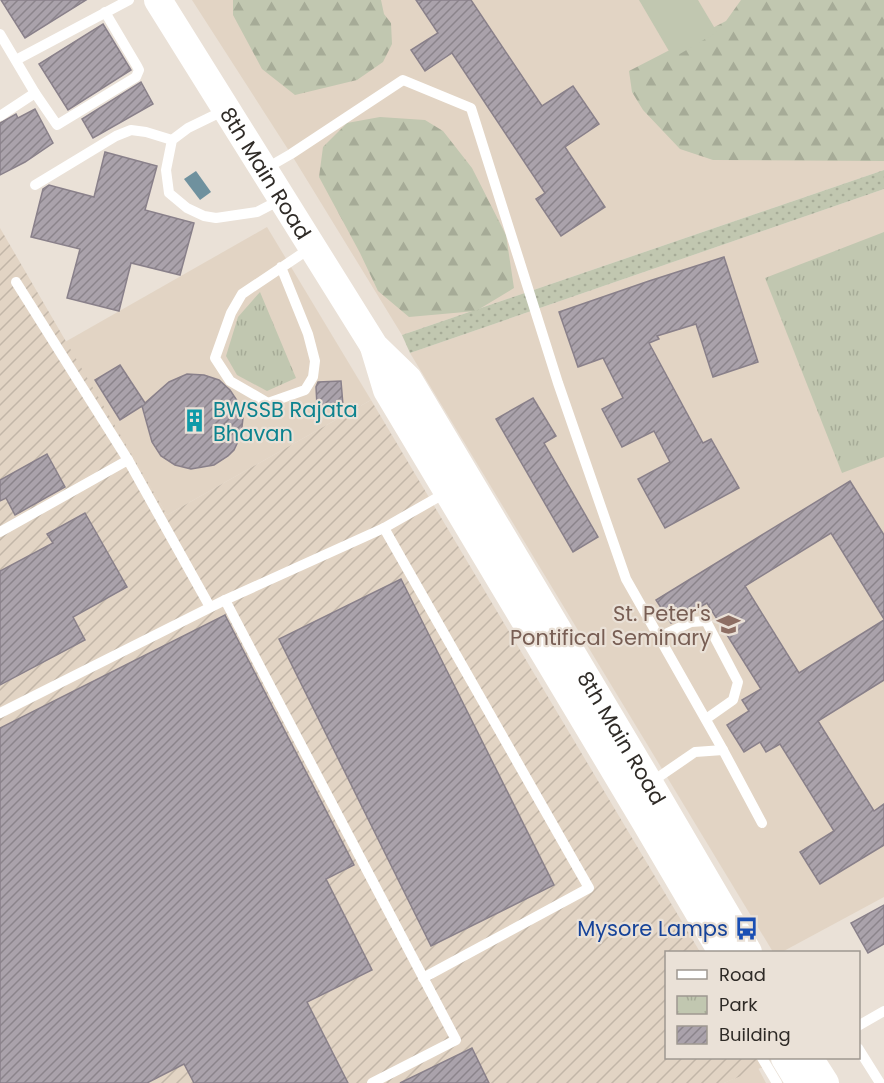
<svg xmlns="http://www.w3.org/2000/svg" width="884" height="1083" font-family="Poppins,sans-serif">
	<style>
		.built { fill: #e2d4c4 }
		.industrial { fill: url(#industrial-furrows) }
		.grass { fill: url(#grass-dots) }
		.forest { fill: url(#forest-firs) }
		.park { fill: url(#park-tufts) }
		.garden { fill: #c1c7b0 }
		.water { fill: #6f919e }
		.building { fill: url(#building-hatch); stroke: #89808a; stroke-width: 1.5 }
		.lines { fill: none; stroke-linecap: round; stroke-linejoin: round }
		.service { stroke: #fff; stroke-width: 10 }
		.secondary { stroke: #fff; stroke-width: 28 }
		.labels { text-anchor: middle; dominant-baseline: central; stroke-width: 4.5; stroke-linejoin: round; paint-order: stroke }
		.street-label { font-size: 21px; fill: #2f2b27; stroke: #eae1d7 }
		.culture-label { font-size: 21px; fill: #0d838f; stroke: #eae1d7; text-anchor: start }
		.education-label { font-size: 21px; fill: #785e54; stroke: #eae1d7; text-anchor: end }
		.transit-label { font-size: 21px; fill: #164399; stroke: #eae1d7; text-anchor: end }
	</style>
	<defs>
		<pattern id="industrial-furrows" width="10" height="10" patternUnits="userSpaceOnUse" patternTransform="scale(1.5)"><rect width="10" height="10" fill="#e2d4c4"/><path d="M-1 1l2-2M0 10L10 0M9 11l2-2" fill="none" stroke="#c2b6a8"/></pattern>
		<pattern id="grass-dots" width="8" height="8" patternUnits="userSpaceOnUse" patternTransform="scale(1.5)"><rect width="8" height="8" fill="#c1c7b0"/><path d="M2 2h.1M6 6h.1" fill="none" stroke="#a6ab97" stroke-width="1.8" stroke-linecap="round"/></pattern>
		<pattern id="forest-firs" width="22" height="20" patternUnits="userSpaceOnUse" patternTransform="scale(1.5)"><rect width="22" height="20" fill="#c1c7b0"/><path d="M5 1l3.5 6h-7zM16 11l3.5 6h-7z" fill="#a6ab97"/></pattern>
		<pattern id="park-tufts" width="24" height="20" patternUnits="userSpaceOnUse" patternTransform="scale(1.5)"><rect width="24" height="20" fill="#c1c7b0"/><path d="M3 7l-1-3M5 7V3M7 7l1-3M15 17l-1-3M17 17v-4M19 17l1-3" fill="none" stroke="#a6ab97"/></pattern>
		<pattern id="building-hatch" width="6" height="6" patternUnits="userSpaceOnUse" patternTransform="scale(1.5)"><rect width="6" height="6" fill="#aaa2ab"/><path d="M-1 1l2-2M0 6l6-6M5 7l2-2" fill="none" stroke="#8b848b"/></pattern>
	</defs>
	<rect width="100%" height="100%" fill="#eae1d7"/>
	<g class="built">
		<polygon points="192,0 884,0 884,170 402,335 291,154"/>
		<polygon points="884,189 884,897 782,952 773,952 410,353"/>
		<polygon points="267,227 371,400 167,515 65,342"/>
		<polygon points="758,1068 766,1083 724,1083"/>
	</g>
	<polygon class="industrial" points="0,228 167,515 371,400 700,952 666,952 666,1058 760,1058 765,1066 724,1083 0,1083"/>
	<polygon class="grass" points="884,170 884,189 410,353 402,335"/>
	<g class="forest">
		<polygon points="233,0 381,0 384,14 391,23 392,44 383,62 357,80 295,95 262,69 233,15"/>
		<polygon points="741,0 884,0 884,161 713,160 680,149 643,110 632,92 629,71 726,21"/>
		<polygon points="380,117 425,120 443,131 472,168 506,235 514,288 476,311 409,317 378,291 360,253 319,177 323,147 347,123"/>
	</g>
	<g class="park">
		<polygon points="884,232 884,457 842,473 765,278"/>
		<polygon points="260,292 296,378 267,391 237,375 226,356 238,317"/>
	</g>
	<polygon class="garden" points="639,0 698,0 717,32 673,58"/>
	<polygon class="water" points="196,171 211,192 200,200 184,179"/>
	<g class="building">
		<polygon points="1,0 86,0 25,38"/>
		<polygon points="416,0 471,0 542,106 573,86 599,124 565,147 605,207 561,236 536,199 545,193 452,53 425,71 411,50 438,33"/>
		<polygon points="103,24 131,70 68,110 39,64"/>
		<polygon points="141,82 153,104 93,138 82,119"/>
		<polygon points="35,109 53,143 25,162 0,175 0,123 16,114 18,118"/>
		<polygon points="105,152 157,166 145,210 194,223 180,275 131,263 119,311 67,298 80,249 31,237 43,189 49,185 94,197"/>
		<polygon points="724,257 758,362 713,377 696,324 657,336 659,339 649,343 703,443 711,439 739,488 665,528 638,479 670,462 654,431 622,447 602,409 623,398 603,358 578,367 559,312 649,281"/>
		<polygon points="120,365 145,403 169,382 187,374 204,375 219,380 230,390 238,402 243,418 241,435 234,450 228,456 214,465 191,469 175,465 161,456 152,442 142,406 120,420 95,380"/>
		<polygon points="341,381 343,405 317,406 316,387 318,382"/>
		<polygon points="533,398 556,436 544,443 598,537 573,552 496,419"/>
		<polygon points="47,454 65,487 15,515 6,498 0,501 0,480"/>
		<polygon points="850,481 884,535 884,619 831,533 745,586 799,673 884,620 884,680 818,721 874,811 884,804 884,845 820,884 800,852 834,831 780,744 766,752 760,742 744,752 727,725 749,711 742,700 761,689 707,603 671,623 656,600"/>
		<polygon points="85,513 127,587 73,617 85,640 0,685 0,571 53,543 47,534"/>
		<polygon points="401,579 554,885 431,946 279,639"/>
		<polygon points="225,615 354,865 326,879 372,970 307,1002 348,1083 194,1083 184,1064 147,1083 0,1083 0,728"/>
		<polygon points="884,905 884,944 868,953 851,923"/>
		<polygon points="472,1048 489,1083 400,1083"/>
	</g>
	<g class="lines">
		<g class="service">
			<polyline points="0,34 35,93 57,125 136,77 139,70 137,66 105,12"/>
			<polyline points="16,60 129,0"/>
			<polyline points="225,110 188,128 172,140 166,170 169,193 187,208 204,216 216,218 257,212 282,199"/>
			<polyline points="0,116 35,93"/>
			<polyline points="265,169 291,154 403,80 471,108 558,383 626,579 723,750 762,823"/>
			<polyline points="35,185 116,136 131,130 146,132 172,140"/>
			<polyline points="281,267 308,334 315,361 313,377 305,390 268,403 230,381 215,358 231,313 242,294 312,247"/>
			<polyline points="16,282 128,460"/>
			<polyline points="384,528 589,888 423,978"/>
			<polyline points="0,532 128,460 210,607"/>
			<polyline points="225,600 456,1040 372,1083"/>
			<polyline points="659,637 691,622 706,621 738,682 733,700 706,719"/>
			<polyline points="0,713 225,600 384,528 447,492"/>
			<polyline points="650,783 695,752 723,750"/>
			<polyline points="858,1026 884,1011"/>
			<polyline points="858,1048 880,1083"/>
			<polyline points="762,1058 777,1083"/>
		</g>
		<g class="secondary">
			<path id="s1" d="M 158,0 L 374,346 L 408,379 L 649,783 L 748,952"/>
			<polyline points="374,347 387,390 645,821 722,952"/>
			<polyline points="785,1058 800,1083"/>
			<polyline points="809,1058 825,1083"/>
		</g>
	</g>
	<defs>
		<symbol id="building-bare" viewBox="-9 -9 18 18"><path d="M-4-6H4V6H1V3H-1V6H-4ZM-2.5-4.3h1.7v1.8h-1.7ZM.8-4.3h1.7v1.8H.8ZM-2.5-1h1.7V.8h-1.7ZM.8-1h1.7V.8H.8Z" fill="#0f9aa8" stroke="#eae1d7" stroke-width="2.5" paint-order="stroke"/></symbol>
		<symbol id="university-bare" viewBox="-9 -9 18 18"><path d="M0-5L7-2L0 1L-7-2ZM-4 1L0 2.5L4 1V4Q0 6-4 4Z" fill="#8d6e63" stroke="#eae1d7" stroke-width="2.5" paint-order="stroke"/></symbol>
		<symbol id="bus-bare" viewBox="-9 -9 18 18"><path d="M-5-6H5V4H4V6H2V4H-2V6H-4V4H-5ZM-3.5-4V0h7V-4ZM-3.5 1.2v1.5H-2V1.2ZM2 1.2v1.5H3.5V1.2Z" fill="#1a4fb4" stroke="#eae1d7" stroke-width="2.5" paint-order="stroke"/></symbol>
	</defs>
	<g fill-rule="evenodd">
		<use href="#building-bare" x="178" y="404" width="33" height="33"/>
		<use href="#university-bare" x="712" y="608" width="33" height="33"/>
		<use href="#bus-bare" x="730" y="912" width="33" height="33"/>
	</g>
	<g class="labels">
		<g class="street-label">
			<text stroke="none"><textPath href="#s1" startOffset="204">8th Main Road</textPath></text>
			<text stroke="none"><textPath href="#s1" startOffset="873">8th Main Road</textPath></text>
		</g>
		<g class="culture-label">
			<text x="213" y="409">BWSSB Rajata<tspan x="213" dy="24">Bhavan</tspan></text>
		</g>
		<g class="education-label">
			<text x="711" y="613">St. Peter's<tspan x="711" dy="24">Pontifical Seminary</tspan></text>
		</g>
		<g class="transit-label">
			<text x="728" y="928">Mysore Lamps</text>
		</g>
	</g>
	<rect x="665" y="951" width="195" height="108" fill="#eae1d7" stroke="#9f9891" stroke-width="1.5"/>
	<rect x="677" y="970" width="30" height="9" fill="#ffffff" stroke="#9f9891" stroke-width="1.5"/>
	<text x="719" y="981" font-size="18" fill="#2f2b27">Road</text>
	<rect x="677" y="996" width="30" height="18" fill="url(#park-tufts)" stroke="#9f9891" stroke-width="1.5"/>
	<text x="719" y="1011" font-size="18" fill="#2f2b27">Park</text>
	<rect x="677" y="1026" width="30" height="18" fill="url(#building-hatch)" stroke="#9f9891" stroke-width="1.5"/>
	<text x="719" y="1041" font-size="18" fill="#2f2b27">Building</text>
</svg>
